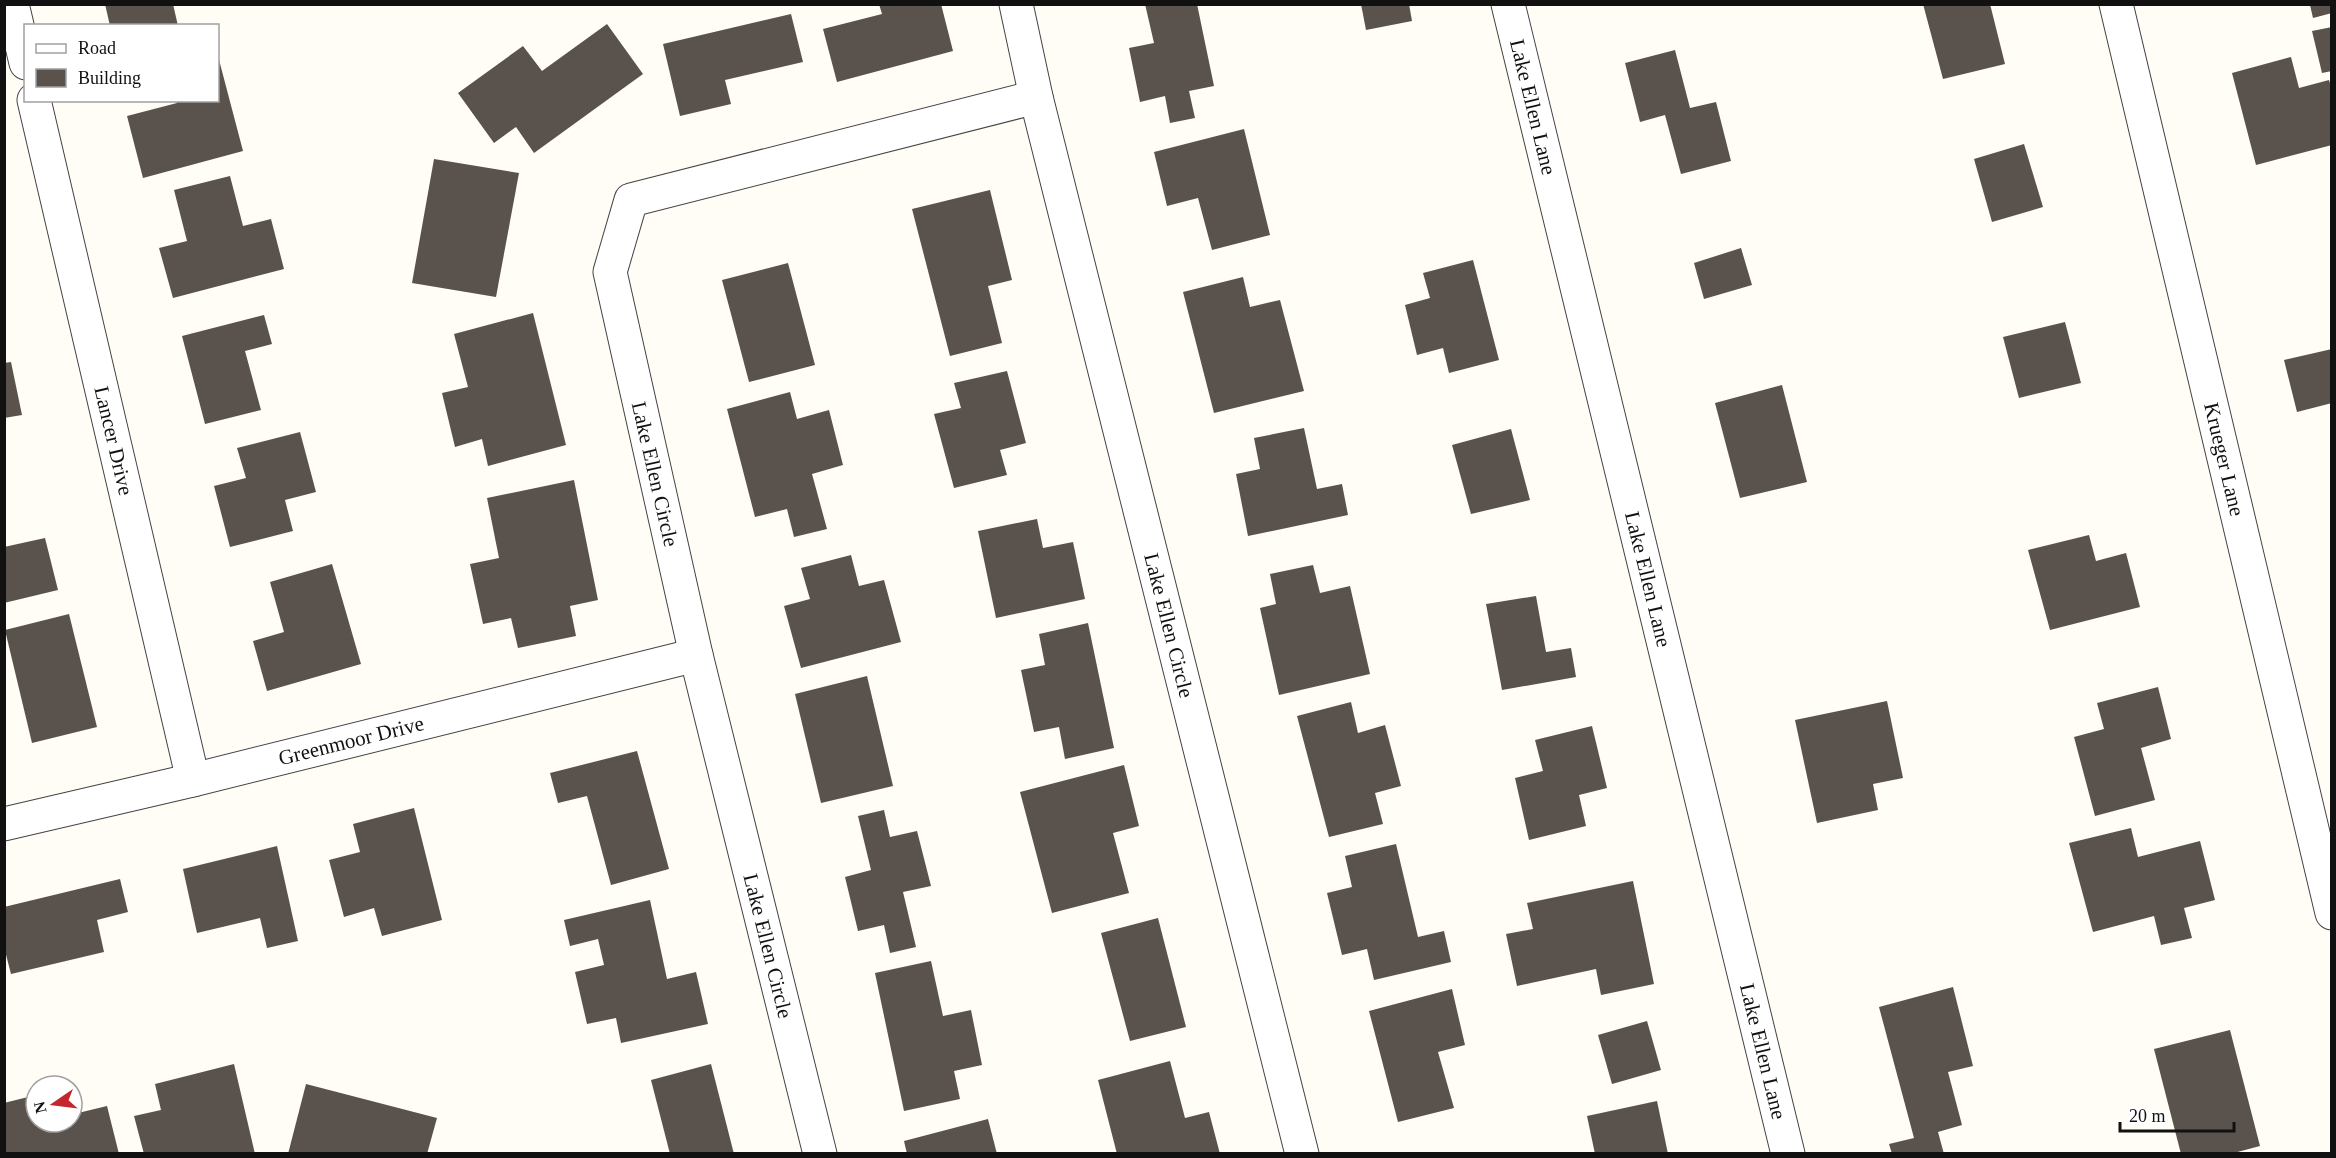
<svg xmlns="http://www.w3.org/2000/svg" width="2336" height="1158" font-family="'Times New Roman',serif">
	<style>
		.building { fill: #5a524d }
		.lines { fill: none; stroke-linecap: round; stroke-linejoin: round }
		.minor-casing { stroke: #444; stroke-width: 35 }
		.minor { stroke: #fff; stroke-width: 33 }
		.labels { text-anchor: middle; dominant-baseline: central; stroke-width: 6; stroke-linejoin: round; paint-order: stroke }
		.street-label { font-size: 21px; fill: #111; stroke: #fff }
	</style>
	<rect width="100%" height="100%" fill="#fffdf5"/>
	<g class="building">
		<polygon points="105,4 173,4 178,26 110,26"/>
		<polygon points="879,4 941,4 953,51 837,82 823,29 882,14"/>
		<polygon points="1145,4 1197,4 1214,86 1189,91 1195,118 1170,123 1165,96 1140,102 1129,48 1154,43"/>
		<polygon points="1361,4 1409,4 1412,21 1366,30"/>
		<polygon points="1923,4 1990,4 2005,64 1943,79"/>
		<polygon points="2310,5 2332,5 2332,13 2313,18"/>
		<polygon points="791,14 803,62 725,80 731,104 680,116 663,44"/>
		<polygon points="607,24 643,74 534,153 516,127 494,143 458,93 523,46 542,71"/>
		<polygon points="2332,27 2332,71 2322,73 2312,31"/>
		<polygon points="1675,50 1690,108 1716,102 1731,161 1681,174 1665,115 1640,122 1625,63"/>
		<polygon points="218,56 243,151 143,178 127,116 177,103 176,100 218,100"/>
		<polygon points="2291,57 2299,88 2329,80 2332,89 2332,145 2256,165 2232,73"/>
		<polygon points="1244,129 1270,235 1212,250 1198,198 1167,206 1154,152"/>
		<polygon points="2024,144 2043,207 1992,222 1974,159"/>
		<polygon points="434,159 519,173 496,297 412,283"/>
		<polygon points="230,176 243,226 271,219 284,269 173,298 159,248 187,241 174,190"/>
		<polygon points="990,190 1012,280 988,286 1002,343 950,356 912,209"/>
		<polygon points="1741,248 1752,285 1704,299 1694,263"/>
		<polygon points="1473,260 1499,360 1449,373 1443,348 1417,355 1405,305 1430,298 1423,273"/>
		<polygon points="788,263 815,365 749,382 722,280"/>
		<polygon points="1243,277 1250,307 1280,300 1304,391 1214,413 1183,292"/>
		<polygon points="533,313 566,445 488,466 482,439 455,447 442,393 468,387 454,334"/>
		<polygon points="264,315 272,344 245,351 261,410 205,424 182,336"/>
		<polygon points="2065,322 2081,383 2019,398 2003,337"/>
		<polygon points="2332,349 2332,403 2297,412 2284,360"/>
		<polygon points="11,362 22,415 4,418 4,363"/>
		<polygon points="1007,371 1026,443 1000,450 1007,475 954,488 934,414 961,408 954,383"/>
		<polygon points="1782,385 1807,482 1740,498 1715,403"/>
		<polygon points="790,392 797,419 829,410 843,465 812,474 827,529 794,537 787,509 755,517 727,409"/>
		<polygon points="1304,428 1317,489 1342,484 1348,515 1248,536 1236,474 1260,469 1254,438"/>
		<polygon points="1511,429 1530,500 1471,514 1452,445"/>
		<polygon points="300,432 316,492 285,500 293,531 230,547 214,486 246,478 237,448"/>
		<polygon points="574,480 598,600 570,606 576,636 518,648 511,618 483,624 470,564 499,558 487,498"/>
		<polygon points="1037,519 1043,548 1073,542 1085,599 996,618 978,531"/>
		<polygon points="2089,535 2096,561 2126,553 2140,607 2050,630 2028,550"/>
		<polygon points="45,538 58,590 4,603 4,547"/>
		<polygon points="851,555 859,586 884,580 901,642 801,668 784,606 810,599 801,568"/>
		<polygon points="332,564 361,664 267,691 253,641 284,632 270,582"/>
		<polygon points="1313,565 1320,593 1350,586 1370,674 1279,695 1260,608 1276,604 1270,574"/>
		<polygon points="1536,596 1546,652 1571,648 1576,677 1502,690 1486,604"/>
		<polygon points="69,614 97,727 32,743 5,630"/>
		<polygon points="1088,623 1114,748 1065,759 1059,727 1034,732 1021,670 1045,665 1039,634"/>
		<polygon points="867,676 893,786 821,803 795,694"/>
		<polygon points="2158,687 2171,739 2141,748 2155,800 2095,816 2074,737 2104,729 2097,703"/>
		<polygon points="1887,701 1903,778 1873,784 1878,810 1817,823 1795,720"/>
		<polygon points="1351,702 1358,733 1385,725 1401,786 1375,793 1383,824 1329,837 1297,716"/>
		<polygon points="1592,726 1607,788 1579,795 1586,826 1529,840 1515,778 1543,771 1535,740"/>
		<polygon points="637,751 669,869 611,885 587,796 558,803 550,773"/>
		<polygon points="1124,765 1139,826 1113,833 1129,893 1052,913 1020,792"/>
		<polygon points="414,808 442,920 382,936 374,908 344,917 329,860 360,852 353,824"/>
		<polygon points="884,810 890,837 917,831 931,886 903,892 916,947 890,953 884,925 858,931 845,877 871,870 858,816"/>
		<polygon points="2131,828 2138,857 2200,841 2215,900 2184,908 2192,938 2161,945 2154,916 2093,932 2069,843"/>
		<polygon points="1396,844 1418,937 1444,931 1451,962 1374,980 1367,949 1342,955 1327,893 1352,887 1345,856"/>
		<polygon points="277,846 298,941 267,948 260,918 197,933 183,869"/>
		<polygon points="120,879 128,912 97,920 104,952 11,974 4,947 4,907"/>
		<polygon points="1633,881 1654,984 1601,995 1596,969 1517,986 1506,934 1533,929 1527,903"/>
		<polygon points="650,900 667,979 696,972 708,1024 621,1043 616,1018 587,1024 575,972 604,965 598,939 570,946 564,920"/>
		<polygon points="1158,918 1186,1027 1130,1041 1101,933"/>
		<polygon points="931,961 943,1016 971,1010 982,1065 954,1071 960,1099 904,1111 875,973"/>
		<polygon points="1953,987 1973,1066 1948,1072 1962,1125 1938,1132 1944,1154 1892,1154 1889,1144 1914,1138 1879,1007"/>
		<polygon points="1452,989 1465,1045 1438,1052 1454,1108 1398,1122 1369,1011"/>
		<polygon points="1647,1021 1661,1070 1612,1084 1598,1035"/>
		<polygon points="2230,1030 2260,1146 2230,1154 2181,1154 2154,1049"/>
		<polygon points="1170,1061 1185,1118 1209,1112 1220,1154 1117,1154 1098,1080"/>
		<polygon points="234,1064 255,1154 144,1154 134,1116 161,1110 155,1084"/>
		<polygon points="711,1064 734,1154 670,1154 651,1080"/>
		<polygon points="306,1084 437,1118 427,1154 288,1154"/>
		<polygon points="73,1092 78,1113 107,1106 119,1154 4,1154 4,1103 36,1095 36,1122 72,1122"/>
		<polygon points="1657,1101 1668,1154 1595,1154 1587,1116"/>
		<polygon points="988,1119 997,1154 907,1154 904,1141"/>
	</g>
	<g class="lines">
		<defs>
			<g id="minor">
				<polyline points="12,4 26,63"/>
				<path id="s1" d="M 1016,4 L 1036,97 L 1302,1154"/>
				<path id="s2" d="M 1508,4 L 1788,1154"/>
				<path id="s3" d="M 2116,4 L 2332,913"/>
				<path id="s4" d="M 34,100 L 193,780"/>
				<path id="s5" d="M 4,824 L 193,780 L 696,655"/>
				<polyline points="820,1154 696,655 610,272 631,200 1036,97"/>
			</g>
		</defs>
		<use href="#minor" class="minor-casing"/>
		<use href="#minor" class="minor"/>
	</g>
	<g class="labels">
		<g class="street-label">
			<text stroke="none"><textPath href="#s2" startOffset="106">Lake Ellen Lane</textPath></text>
			<text stroke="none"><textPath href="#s4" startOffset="350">Lancer Drive</textPath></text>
			<text stroke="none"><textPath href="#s3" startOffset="468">Krueger Lane</textPath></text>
			<text transform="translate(655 474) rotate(77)">Lake Ellen Circle</text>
			<text stroke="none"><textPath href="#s2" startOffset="592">Lake Ellen Lane</textPath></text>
			<text stroke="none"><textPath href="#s1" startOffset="640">Lake Ellen Circle</textPath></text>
			<text stroke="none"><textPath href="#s5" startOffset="357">Greenmoor Drive</textPath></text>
			<text transform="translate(768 946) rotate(76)">Lake Ellen Circle</text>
			<text stroke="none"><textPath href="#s2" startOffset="1078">Lake Ellen Lane</textPath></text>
		</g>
	</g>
	<rect width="2336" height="1158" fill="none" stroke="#111111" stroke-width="12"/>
	<rect x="24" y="24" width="195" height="78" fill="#ffffff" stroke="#a0a0a0" stroke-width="1.5"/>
	<rect x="36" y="44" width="30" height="9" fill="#ffffff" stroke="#a0a0a0" stroke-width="1.5"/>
	<text x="78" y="54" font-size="18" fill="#111111">Road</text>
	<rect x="36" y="69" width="30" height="18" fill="#5a524d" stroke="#a0a0a0" stroke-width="1.5"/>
	<text x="78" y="84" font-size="18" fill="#111111">Building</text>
	<g transform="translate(54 1104) rotate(256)"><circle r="28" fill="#ffffff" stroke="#a0a0a0" stroke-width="1.5"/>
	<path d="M0-4.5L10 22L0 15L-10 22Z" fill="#c4262e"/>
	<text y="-9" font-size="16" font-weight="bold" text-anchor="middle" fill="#111111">N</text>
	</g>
	<path d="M2120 1122v9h114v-9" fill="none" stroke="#111111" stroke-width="3"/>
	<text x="2129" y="1122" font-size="18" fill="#111111" stroke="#ffffff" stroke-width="4.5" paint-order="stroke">20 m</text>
</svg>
